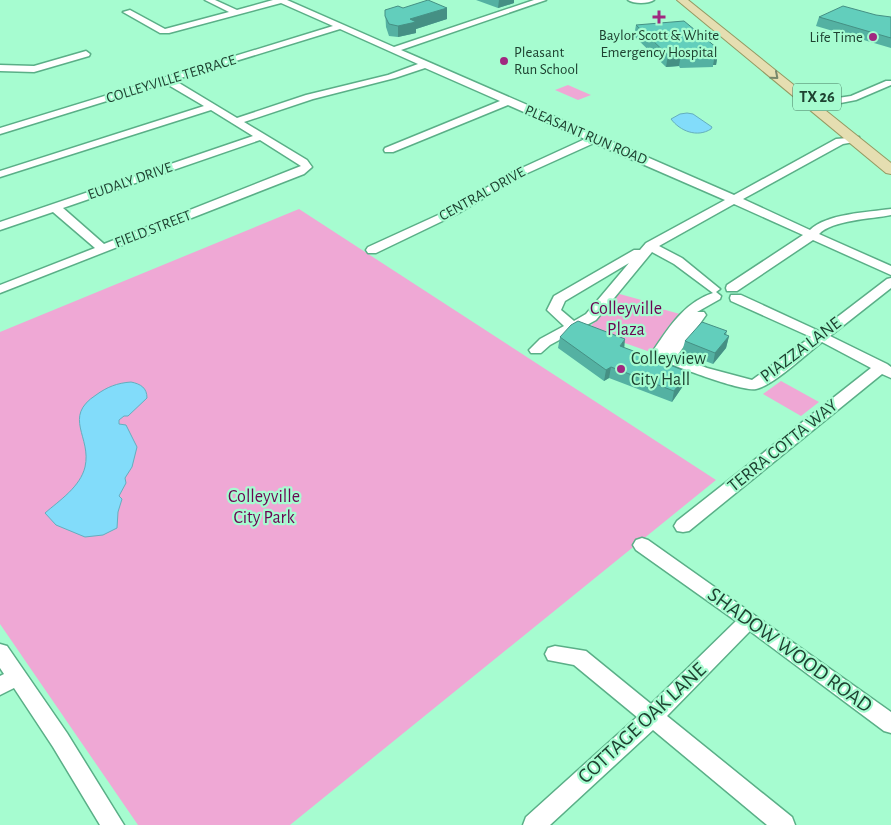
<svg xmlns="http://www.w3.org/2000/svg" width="891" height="825" font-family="'Alegreya Sans',sans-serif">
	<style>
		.green { fill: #efa8d5 }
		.water { fill: #82dcfa; stroke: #64aebe }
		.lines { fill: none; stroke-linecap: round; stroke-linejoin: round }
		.minor-casing { stroke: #5aaf87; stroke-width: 3 }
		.major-casing { stroke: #949962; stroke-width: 2 }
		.minor { fill: #fff; fill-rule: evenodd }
		.major { fill: #e5deb1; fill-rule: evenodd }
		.wall { fill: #54b1a2 }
		.shaded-wall { fill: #459084 }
		.building { fill: #62cebc; stroke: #459084 }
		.oneway { stroke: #78886b }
		.poi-dot { fill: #a02880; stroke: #a6fcd0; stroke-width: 2 }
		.labels { text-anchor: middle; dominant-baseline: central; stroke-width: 4.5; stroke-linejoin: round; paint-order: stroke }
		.far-poi-label { font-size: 15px; fill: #1e4231; stroke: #a6fcd0 }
		.far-street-label { font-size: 15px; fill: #1e4231; stroke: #a6fcd0 }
		.shield { fill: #a6fcd0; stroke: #477a61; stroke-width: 1 }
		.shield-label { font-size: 16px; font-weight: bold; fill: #1e4231 }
		.park-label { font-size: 18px; fill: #6a0452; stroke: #a6fcd0 }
		.street-label { font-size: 18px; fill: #1e4231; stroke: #a6fcd0 }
		.poi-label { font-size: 18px; fill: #1e4231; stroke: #a6fcd0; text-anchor: start }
		.near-street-label { font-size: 21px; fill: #1e4231; stroke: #a6fcd0 }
	</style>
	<rect width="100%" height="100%" fill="#a6fcd0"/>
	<g class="green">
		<polygon points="568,85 591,95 578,100 555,90"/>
		<polygon points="299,209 716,480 290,825 138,825 0,624 0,332"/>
		<polygon points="616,293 645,301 647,305 680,314 653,353 588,330"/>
		<polygon points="781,381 819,402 801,416 763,394"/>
	</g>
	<g class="water">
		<path d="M 687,113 L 693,114 L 712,127 L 711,129 C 697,138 680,131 671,119 L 680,114 Z"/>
		<path d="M 131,382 C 141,384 147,388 147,398 L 128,416 L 124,416 L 119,420 L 119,424 L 126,425 L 137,447 L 132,467 L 125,478 L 126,483 L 119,496 L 122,499 L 118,512 L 117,528 L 103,535 L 85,537 L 56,525 L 45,513 C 60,500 80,487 85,467 C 92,437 62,417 96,395 C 107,387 117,383 131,382 Z"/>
	</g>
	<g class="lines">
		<defs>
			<g id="minor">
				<path d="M 205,0 L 215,0 L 237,10 L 273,0 L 287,0 L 394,47 L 534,0 L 546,0 L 401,50 L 734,195 L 836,139 L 859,137 L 859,141 L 843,144 L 743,199 L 810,230 C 825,214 869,212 891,209 L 891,215 C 872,219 832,220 819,234 L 891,266 L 891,275 L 813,240 L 737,291 L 727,291 L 726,288 L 727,285 L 803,235 L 734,204 L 659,246 L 682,258 L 720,289 L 716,292 L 721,296 L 720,299 L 697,312 L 704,312 L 706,315 L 677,356 L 707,368 L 752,380 L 811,337 L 731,301 L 730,298 L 731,295 L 741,295 L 819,331 L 887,279 L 891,278 L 891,288 L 830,336 L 887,364 L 891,367 L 891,378 L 882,374 L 689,531 L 683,532 L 677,531 L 674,526 L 677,521 L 871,368 L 822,342 C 806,354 774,385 756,389 C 741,392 670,364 653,357 L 651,354 C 668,329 683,303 713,293 L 674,264 L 652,252 L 596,320 L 550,345 L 541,353 L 531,353 L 529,350 L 540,339 L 564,326 L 547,310 L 554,296 L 634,250 L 640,250 L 646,243 L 725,200 L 594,143 L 521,176 L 457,214 L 376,253 L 368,253 L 366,250 L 368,247 L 449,210 L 513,172 L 585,139 L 508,105 L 393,152 L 385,152 L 384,150 L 385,148 L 500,101 L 425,68 L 395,78 L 313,99 L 244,122 L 307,160 L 312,167 L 304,174 L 0,293 L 0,285 L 95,248 L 53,212 L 0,230 L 0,222 L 253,136 L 211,110 L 0,177 L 0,171 L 204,106 L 165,83 L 0,134 L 0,128 L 333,26 L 281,3 L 169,33 L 160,33 L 123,12 L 130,10 L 165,29 L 229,12 ZM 340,29 L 418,64 L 388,75 L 306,95 L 237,118 L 174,80 ZM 260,140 L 301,166 L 104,244 L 63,208 ZM 629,263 L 586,314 L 574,321 L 561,310 L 565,301 Z"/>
				<path d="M 628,0 L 654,0 C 648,4 634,4 628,0 Z"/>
				<polygon points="86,51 90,54 89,56 34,72 0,71 0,65 34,66"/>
				<polygon points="886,81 891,81 891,85 856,100 825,106 820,103 825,100 851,96"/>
				<polygon points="642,538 648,540 891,712 891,733 884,731 750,631 667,716 792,817 795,825 767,825 653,730 550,825 523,825 526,817 637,717 574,665 548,660 545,654 548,648 555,646 586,651 651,704 736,621 636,550 633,545 636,540"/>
				<polygon points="0,644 7,646 67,733 124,825 100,825 53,747 14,688 0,695 0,676 4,674 0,668"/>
			</g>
			<polygon id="major" points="677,0 688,0 891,163 891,174 886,173"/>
		</defs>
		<use href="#minor" class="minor-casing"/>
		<use href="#major" class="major-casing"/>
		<use href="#minor" class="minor"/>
		<use href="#major" class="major"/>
	</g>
	<g class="wall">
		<polygon points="476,0 514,0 514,3 498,8"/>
		<polygon points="403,8 447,8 447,19 416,29 416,33 398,37 389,36 386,27 385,10"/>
		<polygon points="819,17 891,17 891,48 816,26"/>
		<polygon points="636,25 717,48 716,52 718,53 716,65 713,65 713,67 680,68 679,66 666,67 634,36"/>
		<polygon points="727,331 726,335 729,336 726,348 713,364 682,352 685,341"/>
		<polygon points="560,337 624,348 688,372 685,383 672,402 609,378 604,381 558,348"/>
	</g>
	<g class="shaded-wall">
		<polygon points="499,0 514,0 514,3 498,8"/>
		<polygon points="447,8 447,19 416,29 416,33 398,37 398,26 410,19"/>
		<polygon points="718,53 716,65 713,65 715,55 714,54"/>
		<polygon points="681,54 679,66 666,67 668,55"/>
		<polygon points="729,336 726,348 713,364 715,353"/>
		<polygon points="625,339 624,351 620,346"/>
		<polygon points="611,367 609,378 604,381 606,370"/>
		<polygon points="688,372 685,383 672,402 674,391"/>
	</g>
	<g class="building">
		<polygon points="428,0 447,8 410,19 416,22 398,26 389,24 385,16 385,10 398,6 403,8"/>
		<polygon points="843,6 876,15 891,17 891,38 819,17"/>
		<polygon points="684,21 717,48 713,48 718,53 714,54 715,55 682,56 681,54 668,55 636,25"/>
		<polygon points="578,321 625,339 620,346 644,355 650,355 662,360 662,362 688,372 674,391 611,367 606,370 560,337 571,325"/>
		<polygon points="702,322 727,331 724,334 729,336 715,353 685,341"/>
	</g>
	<defs><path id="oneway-chevron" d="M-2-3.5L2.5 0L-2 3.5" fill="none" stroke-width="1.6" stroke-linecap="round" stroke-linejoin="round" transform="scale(1.25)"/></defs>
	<use class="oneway" href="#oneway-chevron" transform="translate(775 76) rotate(41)"/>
	<g class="poi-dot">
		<path d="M656.5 9.5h5v5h5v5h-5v5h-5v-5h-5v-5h5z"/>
		<circle cx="873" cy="37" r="5"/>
		<circle cx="504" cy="61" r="5"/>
		<circle cx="621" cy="369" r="5"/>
	</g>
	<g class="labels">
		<g class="far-poi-label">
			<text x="659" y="35">Baylor Scott &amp; White<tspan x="659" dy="17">Emergency Hospital</tspan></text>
			<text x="863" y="37" text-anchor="end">Life Time</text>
			<text x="514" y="52" text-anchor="start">Pleasant<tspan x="514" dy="17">Run School</tspan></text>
		</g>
		<g class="far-street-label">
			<text transform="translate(171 79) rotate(-17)">COLLEYVILLE TERRACE</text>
			<text transform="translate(586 135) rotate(23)">PLEASANT RUN ROAD</text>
			<text transform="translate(130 181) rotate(-19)">EUDALY DRIVE</text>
			<text transform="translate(482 194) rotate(-29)">CENTRAL DRIVE</text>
			<text transform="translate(153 229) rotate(-21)">FIELD STREET</text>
		</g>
		<rect class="shield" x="793" y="83.5" width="48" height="27" rx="4"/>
		<g class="shield-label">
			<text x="817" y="97">TX 26</text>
		</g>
		<g class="park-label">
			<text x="626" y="309">Colleyville<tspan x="626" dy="21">Plaza</tspan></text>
			<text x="264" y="497">Colleyville<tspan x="264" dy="21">City Park</tspan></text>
		</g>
		<g class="street-label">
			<text transform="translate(801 350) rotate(-37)">PIAZZA LANE</text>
			<text transform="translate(783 446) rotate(-39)">TERRA COTTA WAY</text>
		</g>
		<g class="poi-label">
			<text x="631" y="359">Colleyview<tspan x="631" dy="21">City Hall</tspan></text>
		</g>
		<g class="near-street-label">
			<text transform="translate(790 650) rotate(36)">SHADOW WOOD ROAD</text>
			<text transform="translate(642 723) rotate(-43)">COTTAGE OAK LANE</text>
		</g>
	</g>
</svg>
